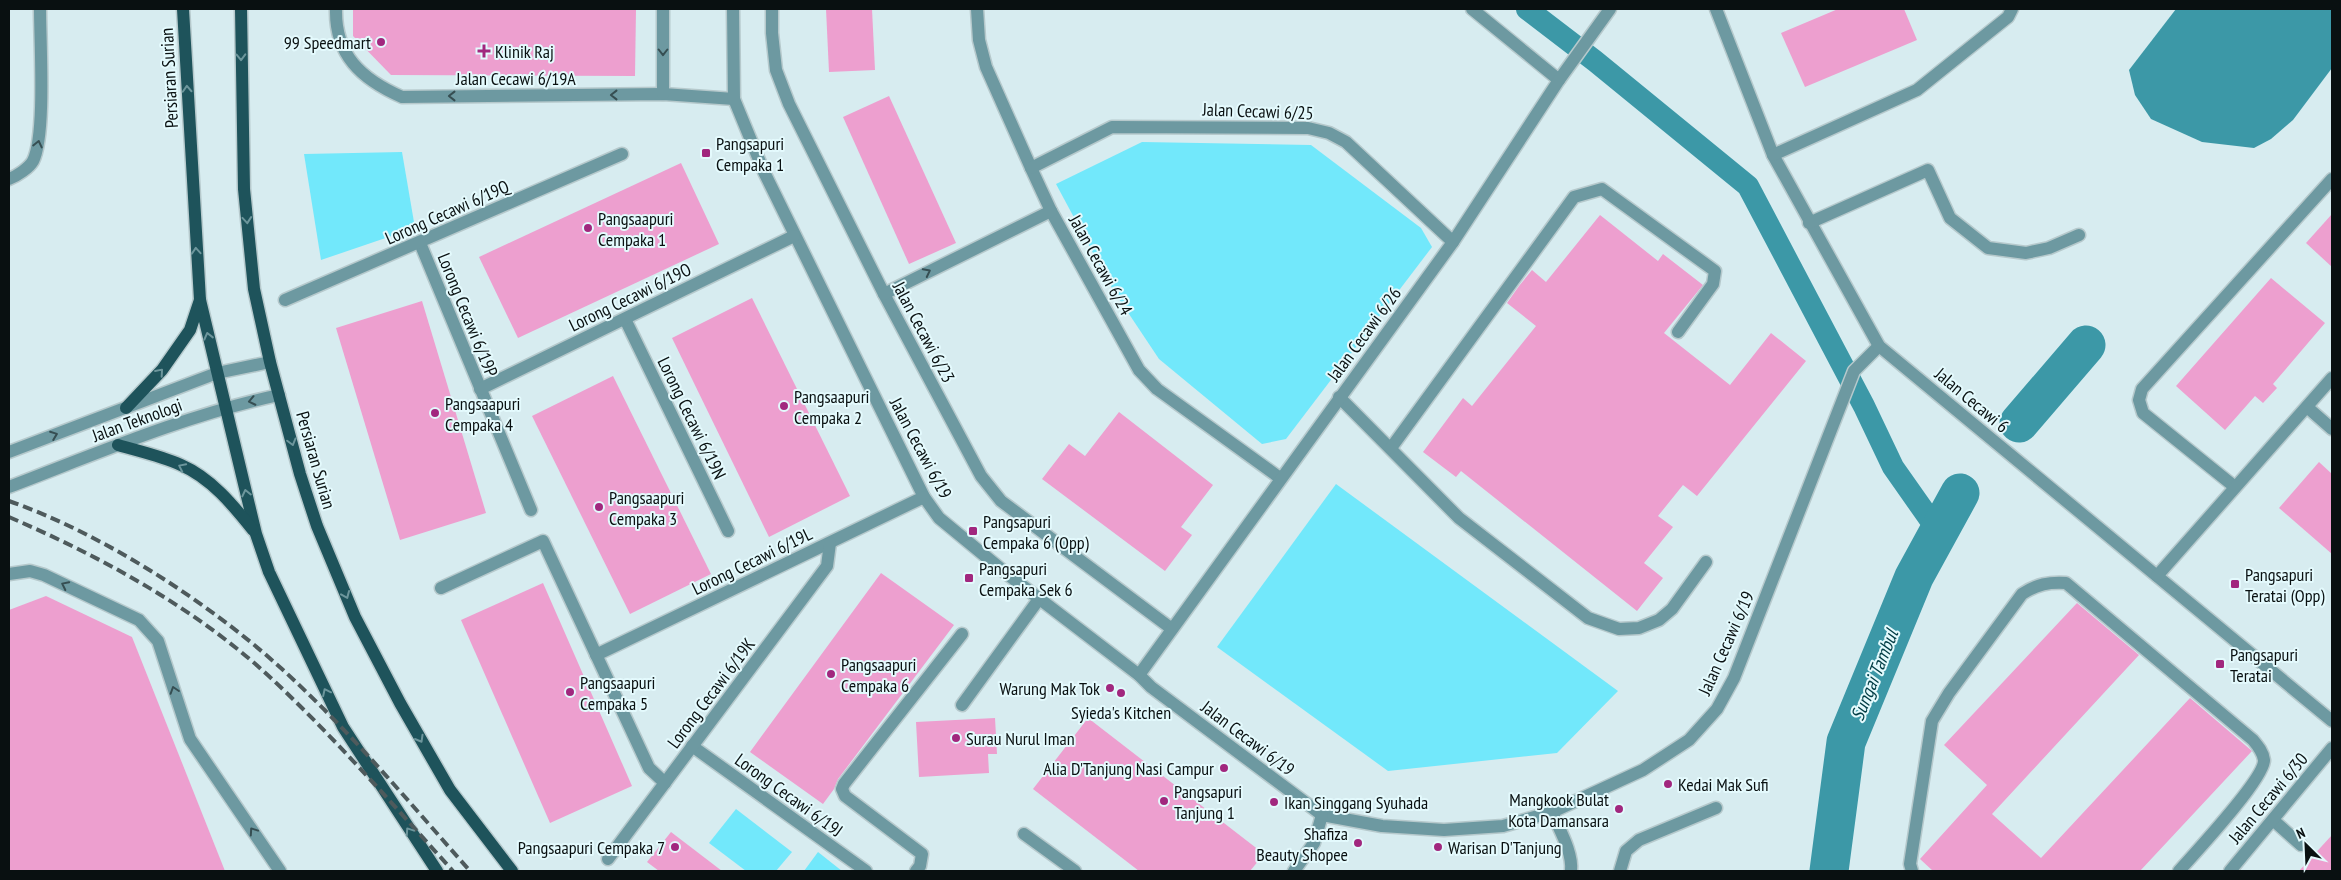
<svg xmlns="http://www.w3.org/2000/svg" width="2341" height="880" font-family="'PT Sans Narrow',sans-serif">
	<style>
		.green { fill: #72e8fb }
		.water { fill: #3c98a7 }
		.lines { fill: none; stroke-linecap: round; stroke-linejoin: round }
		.canal { stroke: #3c98a7; stroke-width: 22 }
		.river { stroke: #3c98a7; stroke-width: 39 }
		.building { fill: #ed9fcf }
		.minor-casing { stroke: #b6c9cc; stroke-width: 15 }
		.major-casing { stroke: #b6c9cc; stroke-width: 15 }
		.minor { stroke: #6d99a1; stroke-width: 12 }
		.major { stroke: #1e535b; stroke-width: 12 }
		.rail { stroke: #4e5a5c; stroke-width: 4; stroke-dasharray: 10 5; stroke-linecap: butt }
		.oneway { stroke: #364e52 }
		.oneway2 { stroke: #6d969c }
		.poi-dot { fill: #a1277e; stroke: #e4fafd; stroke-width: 2 }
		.labels { text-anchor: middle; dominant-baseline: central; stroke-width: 4; stroke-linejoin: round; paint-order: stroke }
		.poi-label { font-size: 18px; fill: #091011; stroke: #e4fafd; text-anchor: start }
		.street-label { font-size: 18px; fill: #091011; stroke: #e4fafd }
		.water-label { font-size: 19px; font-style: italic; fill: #013c44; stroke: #e4fafd }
	</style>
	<rect width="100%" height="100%" fill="#d7ecf0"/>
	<g class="green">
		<polygon points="1142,142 1311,145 1421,228 1432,247 1286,439 1262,444 1159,359 1113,290 1056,184"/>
		<polygon points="402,152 415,228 321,260 304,154"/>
		<polygon points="1336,484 1618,691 1557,753 1388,771 1217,647"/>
		<polygon points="736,809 792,852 776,871 746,871 709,843"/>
		<polygon points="818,852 842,871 804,871"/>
	</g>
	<polygon class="water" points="2176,9 2332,9 2332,68 2293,120 2271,139 2254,148 2202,142 2151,119 2135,95 2129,70"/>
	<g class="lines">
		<polyline class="canal" points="1527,9 1595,61 1748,186 1864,406 1893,467 1938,531"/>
		<g class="river">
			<polyline points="2019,423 2086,345"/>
			<polyline points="1829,871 1846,742 1914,577 1960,493"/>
		</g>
	</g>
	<g class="building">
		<polygon points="353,9 636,9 635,76 391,75 353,36"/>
		<polygon points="826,9 872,9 875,70 829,72"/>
		<polygon points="1838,9 1904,9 1917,40 1805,87 1781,33"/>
		<polygon points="889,96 956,243 909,264 843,117"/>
		<polygon points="681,163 719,244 518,338 479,257"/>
		<polygon points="2332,214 2332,267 2306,243"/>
		<polygon points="1600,215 1658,261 1663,254 1703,285 1664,333 1730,385 1771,333 1806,361 1697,496 1683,485 1658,516 1673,527 1644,563 1663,578 1637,611 1461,471 1456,477 1423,452 1463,398 1472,406 1536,326 1507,303 1519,286 1532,270 1546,282"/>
		<polygon points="2271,278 2325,323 2273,384 2277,388 2263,403 2255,396 2225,430 2176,386"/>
		<polygon points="752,298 850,496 769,537 672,338"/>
		<polygon points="422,301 486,513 400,540 336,328"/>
		<polygon points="613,376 711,574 630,614 532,416"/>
		<polygon points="1119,412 1213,485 1181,527 1192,535 1165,571 1042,479 1069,444 1085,456"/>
		<polygon points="2319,462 2332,474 2332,554 2279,508"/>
		<polygon points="881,573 954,625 838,779 834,789 823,804 750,752"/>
		<polygon points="543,583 632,786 550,823 461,620"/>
		<polygon points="46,596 132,637 225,871 9,871 9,610"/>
		<polygon points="2077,603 2139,655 1992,814 2041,858 2190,698 2252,751 2140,871 1933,871 1920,859 1987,785 1944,745"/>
		<polygon points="995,718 997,754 988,754 989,773 919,777 916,722"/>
		<polygon points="1088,718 1264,854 1250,871 1139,871 1033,789"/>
		<polygon points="671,832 722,871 659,871 647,862"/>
		<polygon points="2332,835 2332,871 2299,871"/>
	</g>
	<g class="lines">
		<defs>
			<g id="minor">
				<path d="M 336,9 C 335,55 361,79 402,97 L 663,94 L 734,99"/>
				<polyline points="733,9 734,99 764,172 924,497 939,518 1007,574 1139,675 1151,687 1322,815 1382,826 1444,830 1503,826 1552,812 1643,770 1689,740 1717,709 1734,678 1854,371 1879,346"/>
				<polyline points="772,9 772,33 776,70 789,104 884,294 981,476 1001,501 1172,629"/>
				<polyline points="977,9 979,40 986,67 1031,168 1051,211 1139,370 1157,389 1280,478"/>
				<polyline points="1472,9 1559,80"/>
				<polyline points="1716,9 1773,155 1879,346 2332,721"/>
				<polyline points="663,94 663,9"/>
				<polyline points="1773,155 1917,90 2008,17 2012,9"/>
				<polyline points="1031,168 1112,127 1308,128 1329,133 1346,142 1453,242"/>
				<path d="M 9,179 C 17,176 29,168 33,161 C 46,135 40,43 40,9"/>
				<polyline points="1809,223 1928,170 1950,218 1988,248 2026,253 2049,248 2079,235"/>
				<polyline points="420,243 531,510"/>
				<polyline points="884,294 1051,211"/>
				<polyline points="285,300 622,154"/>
				<polyline points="625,319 728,531"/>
				<polyline points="480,389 794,236"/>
				<polyline points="1339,397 1459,518 1588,618 1619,629 1639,628 1659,620 1672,609 1706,562"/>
				<polyline points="2307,407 2332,429"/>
				<polyline points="1391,448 1574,197 1602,189 1715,271 1713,284 1678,332"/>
				<polyline points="9,452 217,373 270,362"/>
				<path d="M 9,487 C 98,453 186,415 279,395"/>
				<polyline points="2235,487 2143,413 2139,400 2142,389 2332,179"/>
				<polyline points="9,574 30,571 44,575 139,620 158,641 190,739 280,871"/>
				<polyline points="2157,576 2332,378"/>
				<polyline points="441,588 543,541 649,768 665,783"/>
				<polyline points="596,655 924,497"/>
				<polyline points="1139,675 1453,242 1559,80 1610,9"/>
				<polyline points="962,705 1039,599"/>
				<polyline points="692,746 866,871"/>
				<path d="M 1552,812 C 1559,829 1573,852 1571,871"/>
				<polyline points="2273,820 2301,845"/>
				<polyline points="1024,834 1075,871"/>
				<polyline points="608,859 827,566 830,543"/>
				<polyline points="916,871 920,866 922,854 853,802 845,796 842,789 844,784 962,634"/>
				<polyline points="1294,871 1314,843 1322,815"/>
				<polyline points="1620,871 1626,851 1639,840 1716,808"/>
				<path d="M 1912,871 L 1910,864 L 1932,721 L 1949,693 L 2022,594 C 2037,584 2049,582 2066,583 L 2253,740 C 2258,746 2263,752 2264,760 C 2265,778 2194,854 2179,871"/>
				<polyline points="2230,871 2332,748"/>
			</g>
			<g id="major">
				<polyline points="183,9 200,300 256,534 269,572 343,727 437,871"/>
				<polyline points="241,9 244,189 254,289 270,362 300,474 317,526 355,617 400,703 450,790 512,871"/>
				<polyline points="126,408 162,370 190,330 200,300"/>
				<path d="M 118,445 C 138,451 161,456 181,465 C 211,478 233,505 253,530"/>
			</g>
		</defs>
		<use href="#minor" class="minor-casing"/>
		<use href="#major" class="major-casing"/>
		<use href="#minor" class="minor"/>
		<use href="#major" class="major"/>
		<g class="rail">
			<path d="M 9,501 C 103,534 208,602 282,669 C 350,731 409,802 470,871"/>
			<path d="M 9,517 C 102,557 197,609 272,679 C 336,739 394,806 453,871"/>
		</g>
	</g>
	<defs><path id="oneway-chevron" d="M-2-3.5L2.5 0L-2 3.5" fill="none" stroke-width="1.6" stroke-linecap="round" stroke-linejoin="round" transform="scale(1.25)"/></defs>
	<g class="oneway">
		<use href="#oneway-chevron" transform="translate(663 52) rotate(90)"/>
		<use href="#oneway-chevron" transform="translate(614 95) rotate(180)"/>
		<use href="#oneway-chevron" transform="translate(452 96) rotate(180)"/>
		<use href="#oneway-chevron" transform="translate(38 144) rotate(-77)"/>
		<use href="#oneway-chevron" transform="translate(927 272) rotate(-27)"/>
		<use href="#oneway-chevron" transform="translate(252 401) rotate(168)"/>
		<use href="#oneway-chevron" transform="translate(54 435) rotate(-21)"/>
		<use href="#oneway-chevron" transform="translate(65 585) rotate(-154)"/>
		<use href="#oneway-chevron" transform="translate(174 690) rotate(-108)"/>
		<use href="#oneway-chevron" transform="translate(253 831) rotate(-124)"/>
	</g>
	<g class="oneway2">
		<use href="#oneway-chevron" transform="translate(241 57) rotate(89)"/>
		<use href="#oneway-chevron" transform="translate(187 89) rotate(-93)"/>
		<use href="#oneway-chevron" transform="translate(247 220) rotate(85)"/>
		<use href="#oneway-chevron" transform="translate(196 251) rotate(-94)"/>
		<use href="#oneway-chevron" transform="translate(208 336) rotate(-104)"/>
		<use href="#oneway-chevron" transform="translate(160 372) rotate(-49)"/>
		<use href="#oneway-chevron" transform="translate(292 442) rotate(75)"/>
		<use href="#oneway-chevron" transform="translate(182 467) rotate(-154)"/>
		<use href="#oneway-chevron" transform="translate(246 493) rotate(-103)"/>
		<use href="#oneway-chevron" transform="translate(346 595) rotate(67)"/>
		<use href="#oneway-chevron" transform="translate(326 692) rotate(-116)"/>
		<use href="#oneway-chevron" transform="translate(420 739) rotate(60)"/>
		<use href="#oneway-chevron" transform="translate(409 831) rotate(-124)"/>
	</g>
	<g class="poi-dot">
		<circle cx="381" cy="42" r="5"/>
		<path d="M481.5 43.5h5v5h5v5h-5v5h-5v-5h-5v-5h5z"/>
		<rect x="701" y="148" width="10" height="10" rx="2.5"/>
		<circle cx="588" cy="228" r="5"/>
		<circle cx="784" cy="406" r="5"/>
		<circle cx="435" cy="413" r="5"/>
		<circle cx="599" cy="507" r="5"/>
		<rect x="968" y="526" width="10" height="10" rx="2.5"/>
		<rect x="964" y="573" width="10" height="10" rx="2.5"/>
		<rect x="2230" y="579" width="10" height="10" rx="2.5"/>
		<rect x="2215" y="659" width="10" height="10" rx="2.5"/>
		<circle cx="831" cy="674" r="5"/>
		<circle cx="1110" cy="688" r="5"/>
		<circle cx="570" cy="692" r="5"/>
		<circle cx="1121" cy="693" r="5"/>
		<circle cx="956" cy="738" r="5"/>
		<circle cx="1224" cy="768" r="5"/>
		<circle cx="1668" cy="784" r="5"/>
		<circle cx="1164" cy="801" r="5"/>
		<circle cx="1274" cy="802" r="5"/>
		<circle cx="1619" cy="809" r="5"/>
		<circle cx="1358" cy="843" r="5"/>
		<circle cx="675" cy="847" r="5"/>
		<circle cx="1438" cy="847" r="5"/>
	</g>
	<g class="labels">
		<g class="poi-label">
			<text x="371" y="42" text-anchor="end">99 Speedmart</text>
			<text x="495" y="51">Klinik Raj</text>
			<text x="716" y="143">Pangsapuri<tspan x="716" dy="21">Cempaka 1</tspan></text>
			<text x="598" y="218">Pangsaapuri<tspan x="598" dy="21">Cempaka 1</tspan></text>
			<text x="794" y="396">Pangsaapuri<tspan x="794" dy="21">Cempaka 2</tspan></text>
			<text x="445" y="403">Pangsaapuri<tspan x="445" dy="21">Cempaka 4</tspan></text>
			<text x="609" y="497">Pangsaapuri<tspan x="609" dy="21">Cempaka 3</tspan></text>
			<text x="983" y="521">Pangsapuri<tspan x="983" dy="21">Cempaka 6 (Opp)</tspan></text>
			<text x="979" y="568">Pangsapuri<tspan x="979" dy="21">Cempaka Sek 6</tspan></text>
			<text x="2245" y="574">Pangsapuri<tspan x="2245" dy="21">Teratai (Opp)</tspan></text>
			<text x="2230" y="654">Pangsapuri<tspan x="2230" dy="21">Teratai</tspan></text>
			<text x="841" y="664">Pangsaapuri<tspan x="841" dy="21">Cempaka 6</tspan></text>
			<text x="580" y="682">Pangsaapuri<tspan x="580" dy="21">Cempaka 5</tspan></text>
			<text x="1100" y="688" text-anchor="end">Warung Mak Tok</text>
			<text x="1121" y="712" text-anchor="middle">Syieda's Kitchen</text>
			<text x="966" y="738">Surau Nurul Iman</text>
			<text x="1214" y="768" text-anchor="end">Alia D'Tanjung Nasi Campur</text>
			<text x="1678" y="784">Kedai Mak Sufi</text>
			<text x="1174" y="791">Pangsapuri<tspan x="1174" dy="21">Tanjung 1</tspan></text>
			<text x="1609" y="799" text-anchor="end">Mangkook Bulat<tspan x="1609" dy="21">Kota Damansara</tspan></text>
			<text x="1284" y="802">Ikan Singgang Syuhada</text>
			<text x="1348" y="833" text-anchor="end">Shafiza<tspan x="1348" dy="21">Beauty Shopee</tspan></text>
			<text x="665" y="847" text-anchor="end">Pangsaapuri Cempaka 7</text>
			<text x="1448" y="847">Warisan D'Tanjung</text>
		</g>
		<g class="street-label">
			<text transform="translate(169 78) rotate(-93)">Persiaran Surian</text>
			<text x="516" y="78">Jalan Cecawi 6/19A</text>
			<text transform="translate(1258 111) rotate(2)">Jalan Cecawi 6/25</text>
			<text transform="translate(447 212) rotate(-24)">Lorong Cecawi 6/19Q</text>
			<text transform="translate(1101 265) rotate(61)">Jalan Cecawi 6/24</text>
			<text transform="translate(630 297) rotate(-26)">Lorong Cecawi 6/19O</text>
			<text transform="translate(468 315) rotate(68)">Lorong Cecawi 6/19P</text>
			<text transform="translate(924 332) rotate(62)">Jalan Cecawi 6/23</text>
			<text transform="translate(1364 334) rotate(-54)">Jalan Cecawi 6/26</text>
			<text transform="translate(1972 400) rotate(40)">Jalan Cecawi 6</text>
			<text transform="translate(692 418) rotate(64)">Lorong Cecawi 6/19N</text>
			<text transform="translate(137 420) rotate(-20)">Jalan Teknologi</text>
			<text transform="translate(921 448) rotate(62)">Jalan Cecawi 6/19</text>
			<text transform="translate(316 460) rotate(74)">Persiaran Surian</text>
			<text transform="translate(752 561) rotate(-26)">Lorong Cecawi 6/19L</text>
			<text transform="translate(1726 643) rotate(-66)">Jalan Cecawi 6/19</text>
			<text transform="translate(711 693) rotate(-53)">Lorong Cecawi 6/19K</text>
			<text transform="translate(1248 738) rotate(37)">Jalan Cecawi 6/19</text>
			<text transform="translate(789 795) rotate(36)">Lorong Cecawi 6/19J</text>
			<text transform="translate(2268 798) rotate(-50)">Jalan Cecawi 6/30</text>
		</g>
		<g class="water-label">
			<text transform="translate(1874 675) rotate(-68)">Sungai Tambul</text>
		</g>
	</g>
	<rect width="2341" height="880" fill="none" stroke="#091011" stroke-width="20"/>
	<g transform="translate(2306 845) rotate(336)" stroke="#e4fafd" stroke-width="4" paint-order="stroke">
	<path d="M0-4L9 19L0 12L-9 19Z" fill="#091011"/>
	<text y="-8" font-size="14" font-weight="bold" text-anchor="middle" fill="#091011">N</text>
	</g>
</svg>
